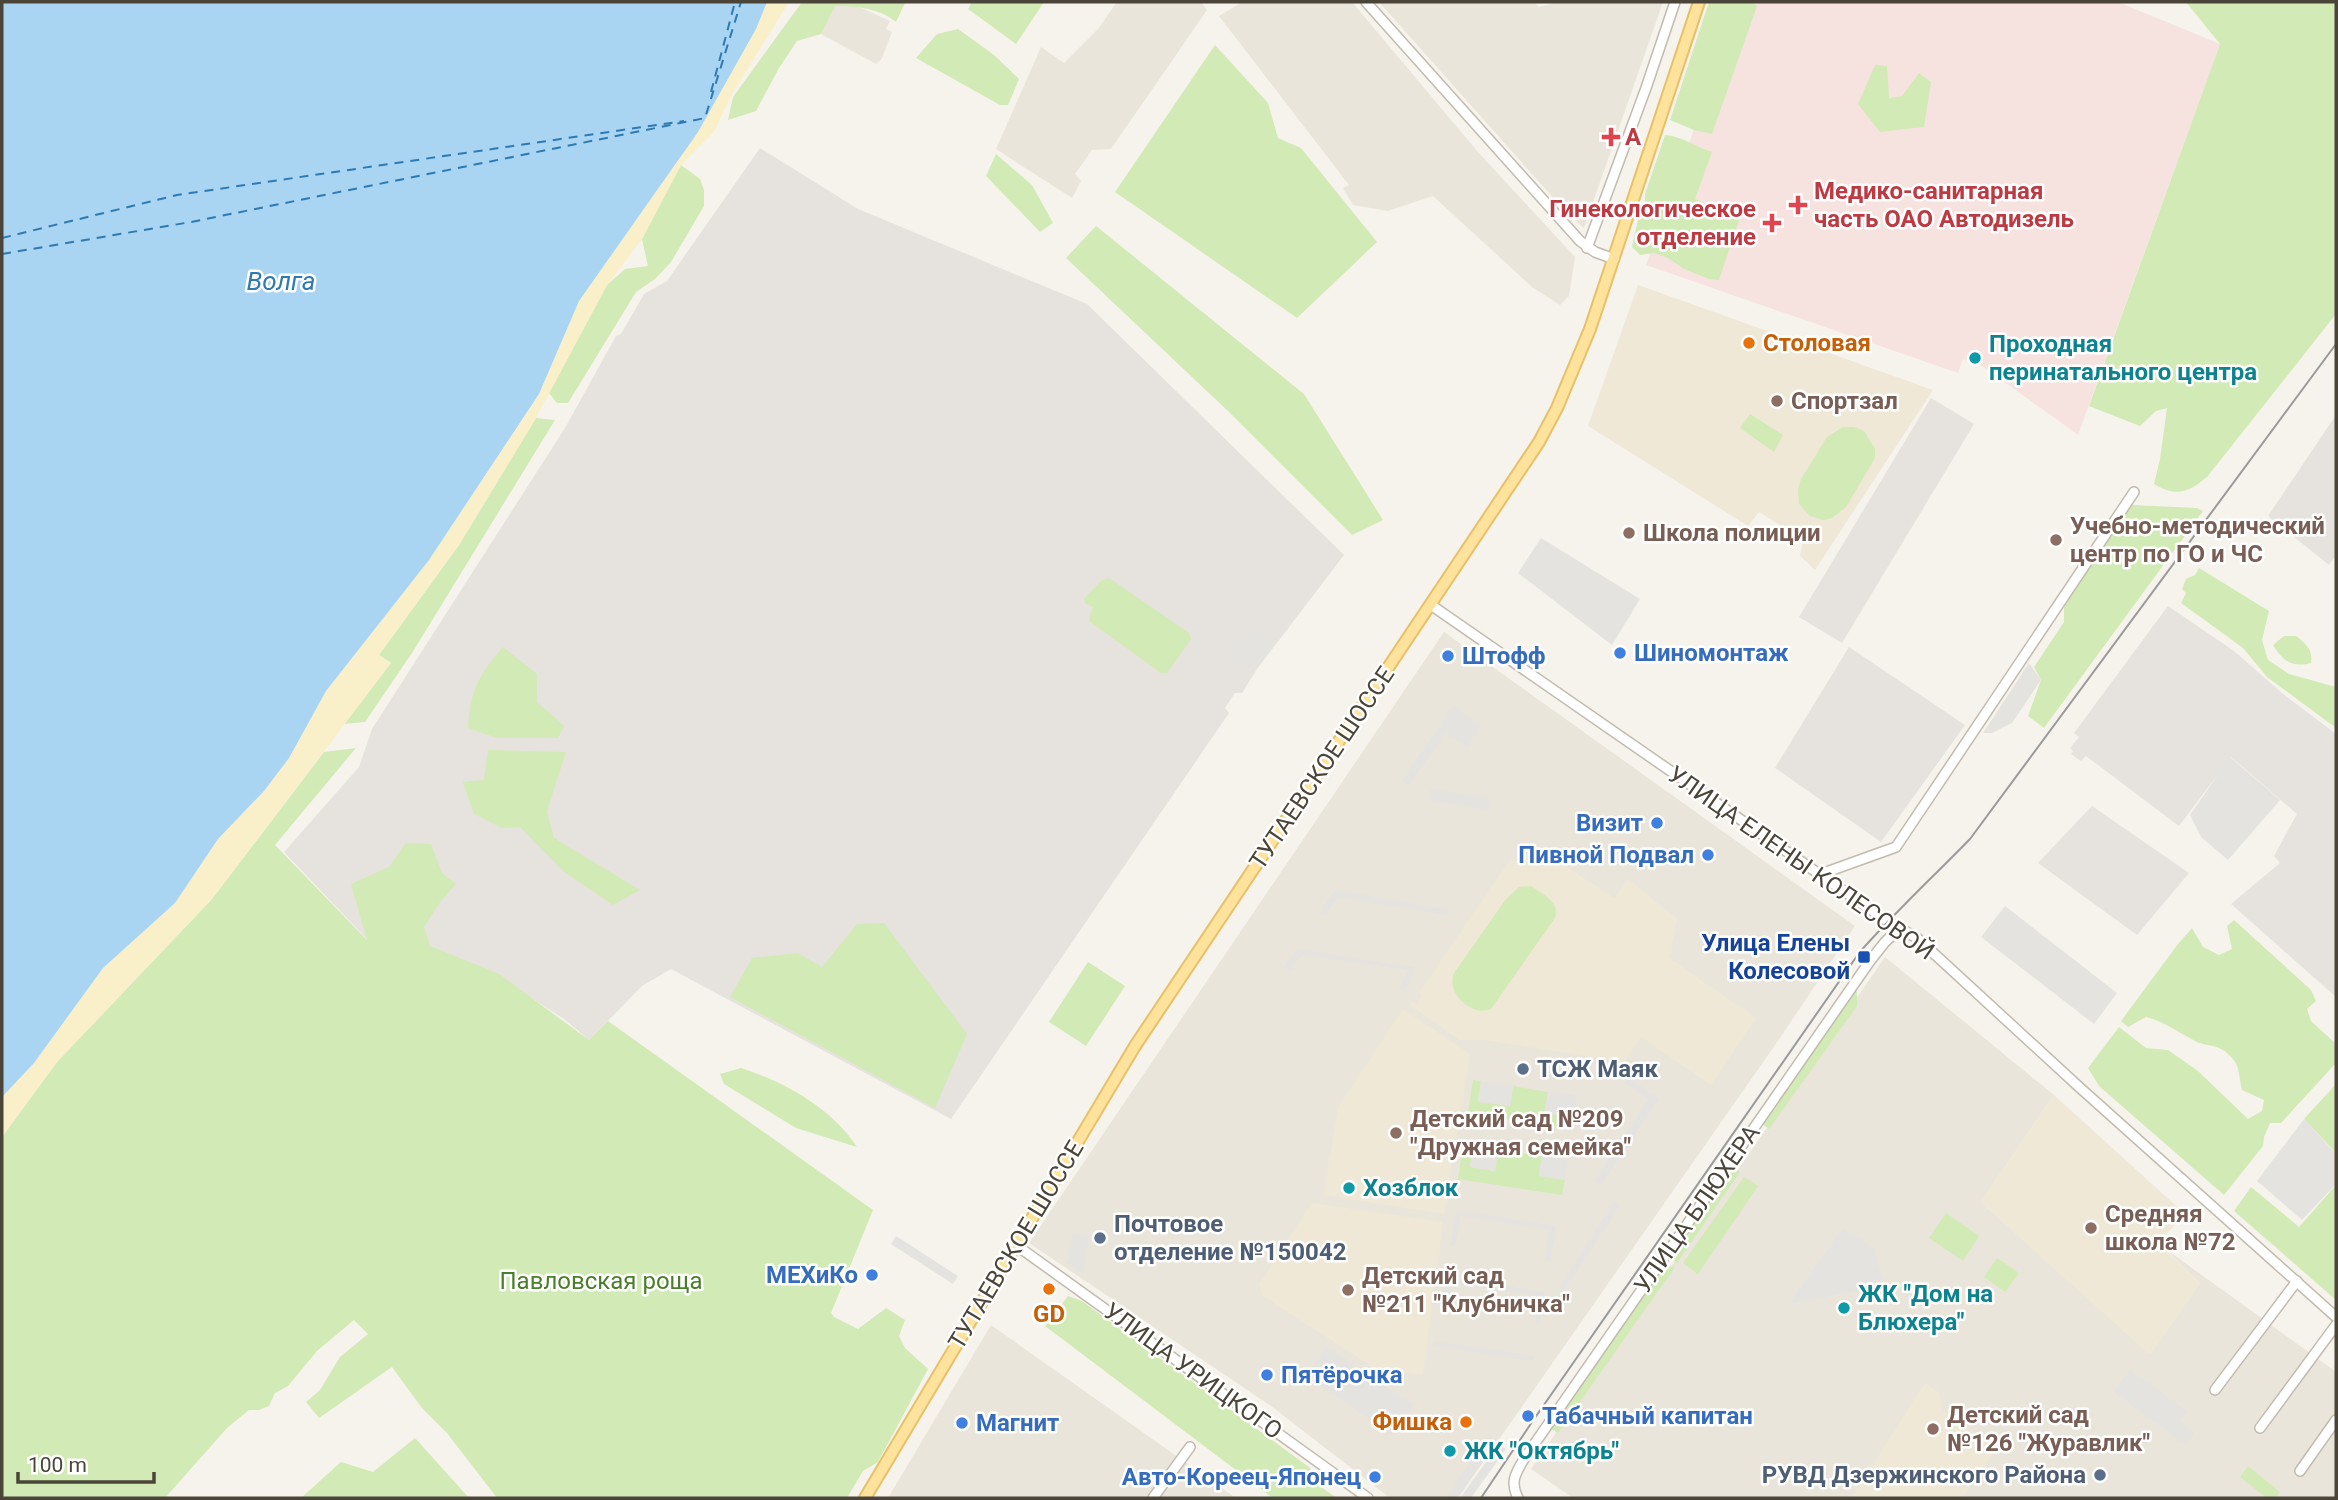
<svg xmlns="http://www.w3.org/2000/svg" width="2338" height="1500" font-family="Roboto,sans-serif">
	<style>
		.residential { fill: #eae5da }
		.industrial { fill: #e6e2dd }
		.education { fill: #efe8d6 }
		.medical { fill: #f6e3e0 }
		.green { fill: #d2eab5 }
		.sand { fill: #f9efc9 }
		.parking { fill: #e5e3e0 }
		.water { fill: #a9d4f2 }
		.lines { fill: none; stroke-linecap: round; stroke-linejoin: round }
		.ferry { stroke: #2e7ab2; stroke-width: 2; stroke-dasharray: 9 7; stroke-linecap: butt }
		.minor-casing { stroke: #c2bbae; stroke-width: 12 }
		.major-casing { stroke: #e6c16a; stroke-width: 14 }
		.minor { stroke: #fff; stroke-width: 9 }
		.major { stroke: #ffe39c; stroke-width: 10 }
		.tram { stroke: #9a9a9a; stroke-width: 2 }
		.health-dot { fill: #e0444e; stroke: #fff; stroke-width: 2.5 }
		.food-dot { fill: #e8710a; stroke: #fff; stroke-width: 2.5 }
		.culture-dot { fill: #0f9aa8; stroke: #fff; stroke-width: 2.5 }
		.education-dot { fill: #8d6e63; stroke: #fff; stroke-width: 2.5 }
		.shop-dot { fill: #3f7fe0; stroke: #fff; stroke-width: 2.5 }
		.transit-dot { fill: #1a4fb4; stroke: #fff; stroke-width: 2.5 }
		.service-dot { fill: #5c6f8a; stroke: #fff; stroke-width: 2.5 }
		.labels { text-anchor: middle; dominant-baseline: central; stroke-width: 5; stroke-linejoin: round; paint-order: stroke }
		.health-label { font-size: 24px; font-weight: bold; fill: #be3a42; stroke: #fff; text-anchor: start }
		.food-label { font-size: 24px; font-weight: bold; fill: #c56008; stroke: #fff; text-anchor: start }
		.culture-label { font-size: 24px; font-weight: bold; fill: #0d838f; stroke: #fff; text-anchor: start }
		.education-label { font-size: 24px; font-weight: bold; fill: #785e54; stroke: #fff; text-anchor: start }
		.shop-label { font-size: 24px; font-weight: bold; fill: #366cbe; stroke: #fff; text-anchor: start }
		.street-label { font-size: 24px; fill: #4b4439; stroke: #fff }
		.transit-label { font-size: 24px; font-weight: bold; fill: #164399; stroke: #fff; text-anchor: end }
		.service-label { font-size: 24px; font-weight: bold; fill: #4e5e75; stroke: #fff; text-anchor: start }
		.park-label { font-size: 24px; fill: #4a7f2a; stroke: #fff }
		.water-label { font-size: 26px; font-style: italic; fill: #2e7ab2; stroke: #fff }
	</style>
	<rect width="100%" height="100%" fill="#f6f3ec"/>
	<g class="residential">
		<polygon points="1117,2 1201,2 1207,10 1111,149 1092,150 1075,174 1081,181 1072,198 996,149 1041,47 1064,63 1098,29"/>
		<polygon points="1242,2 1352,2 1478,152 1575,257 1569,296 1560,305 1532,287 1433,196 1388,211 1353,205 1343,188 1349,185 1219,16"/>
		<polygon points="1379,2 1534,2 1539,7 1558,2 1663,2 1584,228 1564,210"/>
		<polygon points="835,5 857,6 890,21 886,29 892,32 881,60 876,64 821,34"/>
		<polygon points="1444,632 1855,926 1780,1038 1458,1498 1390,1498 1271,1406 1029,1243"/>
		<polygon points="1885,957 2054,1095 1981,1202 2150,1354 2200,1283 2163,1247 2336,1372 2336,1496 2334,1498 1573,1498 1531,1469"/>
		<polygon points="991,1325 1236,1498 888,1498"/>
	</g>
	<g class="industrial">
		<polygon points="760,148 858,209 1087,304 1344,555 1257,669 1242,693 1235,693 1225,708 1229,713 951,1119 671,969 642,986 589,1040 564,1019 530,997 401,975 284,852 359,767 372,729 565,428 616,336 621,334 644,294 667,281"/>
		<polygon points="1931,398 1974,424 1842,643 1799,617"/>
		<polygon points="2336,415 2336,555 2329,565 2268,516"/>
		<polygon points="2168,606 2234,651 2282,693 2336,734 2336,997 2231,904 2280,863 2274,856 2297,814 2231,757 2179,826 2086,756 2081,761 2071,754 2073,751 2070,748 2079,737 2074,733"/>
		<polygon points="1849,647 1965,725 1881,842 1775,768"/>
		<polygon points="2092,806 2189,873 2137,935 2038,863"/>
	</g>
	<g class="education">
		<polygon points="1638,285 1933,390 1815,570 1800,556 1803,540 1759,512 1748,526 1588,426"/>
		<polygon points="1510,860 1558,861 1614,898 1628,879 1677,919 1669,958 1756,1018 1711,1085 1641,1037 1624,1062 1484,1040 1460,1040 1410,1005 1412,1001 1417,1004 1422,997 1419,993"/>
		<polygon points="1403,1009 1470,1054 1444,1214 1324,1195 1338,1107"/>
		<polygon points="2054,1095 2185,1214 2158,1243 2200,1283 2150,1355 1981,1202"/>
		<polygon points="1312,1203 1443,1222 1423,1375 1376,1369 1263,1296 1259,1284"/>
		<polygon points="1925,1383 1939,1392 1942,1410 1997,1448 1962,1498 1851,1498"/>
	</g>
	<polygon class="medical" points="1739,2 2118,2 2220,44 2078,435 1984,367 1963,359 1958,373 1646,265"/>
	<g class="green">
		<path d="M 802,2 L 905,3 L 896,22 C 879,8 856,6 835,6 L 821,34 L 797,41 L 779,68 L 756,111 L 728,120 L 733,97 Z"/>
		<polygon points="972,2 1044,2 1016,44 968,9"/>
		<polygon points="1709,2 1751,2 1757,6 1712,134 1694,130 1670,120"/>
		<path d="M 2186,2 L 2336,2 L 2336,314 L 2207,477 C 2188,493 2176,497 2154,484 L 2160,459 L 2167,408 L 2156,411 L 2140,426 L 2089,406 L 2220,44 Z"/>
		<polygon points="958,29 994,55 1019,79 1008,105 1000,105 916,58 937,34"/>
		<polygon points="1215,45 1268,103 1278,138 1301,148 1377,242 1297,318 1115,192"/>
		<polygon points="1875,65 1887,66 1889,98 1902,96 1919,73 1931,82 1924,127 1880,132 1858,104"/>
		<path d="M 1665,135 C 1681,136 1697,147 1712,152 L 1695,199 L 1740,217 L 1719,280 L 1709,279 L 1684,269 L 1668,258 L 1654,253 L 1640,255 L 1632,247 L 1639,215 L 1645,210 L 1645,194 Z"/>
		<polygon points="996,154 1032,185 1053,223 1040,232 986,176"/>
		<polygon points="681,165 700,179 704,190 704,206 671,262 655,279 636,292 568,403 557,403 549,393 607,285 625,269 648,266 642,239"/>
		<polygon points="1096,226 1304,394 1383,520 1352,535 1229,412 1066,258"/>
		<polygon points="1750,414 1783,435 1774,452 1740,428"/>
		<polygon points="536,418 555,420 412,653 365,722 344,724 391,663 379,655 459,545"/>
		<polygon points="1843,427 1854,427 1864,431 1875,449 1875,458 1846,507 1832,518 1823,520 1810,516 1799,504 1798,490 1801,479 1827,437"/>
		<polygon points="2132,505 2197,508 2203,511 2044,728 2028,716 2041,680 2034,667 2064,622 2064,604"/>
		<polygon points="2199,568 2269,611 2262,640 2268,660 2289,674 2336,687 2336,728 2267,677 2243,648 2181,603 2186,593 2182,589 2186,579 2195,575"/>
		<polygon points="1109,578 1189,633 1191,639 1167,673 1161,673 1089,621 1093,607 1085,603 1084,599 1102,580"/>
		<path d="M 2284,636 L 2296,636 C 2306,644 2313,649 2311,663 C 2292,668 2283,661 2273,645 Z"/>
		<path d="M 503,647 L 537,674 L 537,702 L 564,726 L 558,738 L 497,738 L 468,728 C 470,692 479,674 503,647 Z"/>
		<polygon points="356,748 275,845 367,940 351,884 389,867 406,843 431,844 442,873 456,884 440,902 424,927 430,946 499,974 589,1040 608,1021 873,1210 831,1313 834,1317 858,1329 886,1308 905,1320 899,1336 905,1348 928,1369 878,1462 863,1471 847,1498 497,1498 447,1433 422,1408 392,1367 319,1418 306,1402 320,1390 340,1357 368,1334 354,1320 317,1351 288,1386 275,1393 269,1406 259,1410 249,1410 227,1428 165,1498 2,1498 2,1137 57,1062 212,899 324,752"/>
		<polygon points="488,750 566,752 547,811 554,838 640,890 613,905 563,871 520,827 502,828 474,814 463,782 484,780"/>
		<path d="M 1531,886 C 1542,894 1561,902 1555,918 L 1491,1009 C 1471,1017 1446,993 1454,973 L 1506,899 L 1519,887 Z"/>
		<path d="M 2234,920 L 2311,990 L 2316,1001 L 2307,1009 L 2311,1021 L 2336,1044 L 2336,1063 L 2281,1123 L 2270,1123 L 2264,1137 L 2263,1146 L 2224,1195 L 2099,1086 L 2088,1068 L 2119,1027 L 2146,1048 L 2168,1050 L 2198,1071 L 2248,1119 L 2262,1111 L 2264,1100 L 2242,1090 C 2239,1080 2240,1066 2233,1059 C 2219,1042 2209,1048 2195,1041 C 2178,1032 2165,1022 2146,1017 L 2128,1027 L 2121,1021 L 2178,944 L 2192,928 L 2203,947 L 2219,955 L 2232,949 L 2227,926 Z"/>
		<polygon points="884,923 967,1034 935,1108 730,997 752,958 798,953 822,967 857,924"/>
		<polygon points="1088,962 1125,986 1086,1046 1049,1022"/>
		<polygon points="1855,989 1857,992 1857,1006 1769,1129 1761,1123"/>
		<path d="M 741,1068 C 785,1082 831,1108 857,1147 L 796,1128 L 724,1084 L 720,1074 Z"/>
		<polygon points="1473,1080 1481,1081 1478,1101 1510,1106 1513,1086 1548,1092 1545,1113 1574,1117 1572,1129 1468,1113"/>
		<polygon points="2336,1084 2336,1153 2304,1119"/>
		<polygon points="1463,1144 1473,1145 1470,1167 1495,1171 1498,1150 1542,1156 1539,1175 1565,1180 1562,1195 1458,1179"/>
		<polygon points="1731,1166 1740,1172 1677,1263 1668,1257"/>
		<polygon points="1744,1177 1758,1186 1698,1274 1683,1263"/>
		<polygon points="2336,1185 2336,1300 2234,1211 2251,1187 2299,1227"/>
		<polygon points="1946,1213 1979,1236 1963,1261 1929,1238"/>
		<polygon points="1997,1258 2019,1273 2005,1292 1984,1277"/>
		<polygon points="1667,1266 1675,1267 1558,1433 1550,1428 1662,1268"/>
		<polygon points="1068,1296 1082,1301 1309,1467 1321,1487 1337,1498 1273,1498 1045,1326"/>
		<polygon points="415,1438 469,1498 301,1498 341,1462 373,1472"/>
		<polygon points="2248,1466 2280,1492 2275,1498 2267,1498 2240,1477"/>
	</g>
	<polygon class="sand" points="767,2 789,2 732,94 714,132 681,165 642,239 607,285 536,418 459,545 379,655 391,663 212,899 57,1062 2,1137 2,1097 34,1063 103,968 175,903 218,839 264,791 289,758 326,691 429,560 539,395 579,301 698,132 756,29"/>
	<g class="parking">
		<polygon points="1541,538 1640,599 1612,645 1518,573"/>
		<polygon points="1249,627 1273,646 1254,672 1229,653"/>
		<polygon points="2029,663 2041,680 2012,723 1992,733 1983,733"/>
		<polygon points="1454,706 1482,726 1467,748 1446,733 1409,785 1402,780"/>
		<polygon points="2230,757 2280,800 2228,860 2201,837 2190,815"/>
		<polygon points="1431,789 1490,798 1489,810 1430,801"/>
		<polygon points="1335,890 1452,910 1448,915 1338,897 1326,914 1319,913"/>
		<polygon points="2005,906 2117,993 2094,1024 1981,937"/>
		<polygon points="1298,949 1416,968 1404,992 1399,989 1408,970 1302,955 1291,970 1283,968"/>
		<polygon points="1628,1078 1659,1099 1602,1184 1595,1180 1649,1099 1625,1083"/>
		<polygon points="1481,1081 1513,1086 1510,1106 1478,1102"/>
		<polygon points="1548,1092 1577,1096 1574,1117 1544,1113"/>
		<polygon points="2304,1119 2336,1154 2336,1184 2302,1220 2257,1181"/>
		<polygon points="1473,1145 1498,1150 1495,1171 1470,1167"/>
		<polygon points="1542,1156 1568,1160 1565,1180 1539,1176"/>
		<polygon points="1614,1202 1620,1206 1562,1293 1557,1290"/>
		<polygon points="1456,1210 1556,1226 1550,1262 1545,1261 1549,1230 1461,1216 1455,1246 1450,1245"/>
		<polygon points="1843,1228 1875,1250 1884,1286 1789,1304"/>
		<polygon points="1072,1233 1089,1236 1083,1274 1067,1263 1069,1258"/>
		<polygon points="896,1236 958,1276 953,1284 891,1244"/>
		<polygon points="1448,1277 1545,1292 1540,1325 1535,1324 1538,1296 1452,1283 1448,1309 1443,1308"/>
		<polygon points="1435,1341 1534,1356 1533,1361 1434,1346"/>
		<polygon points="1326,1347 1413,1405 1392,1435 1307,1376"/>
		<polygon points="2130,1370 2187,1411 2180,1421 2195,1433 2186,1445 2114,1392"/>
		<polygon points="1489,1437 1497,1442 1457,1498 1451,1498 1447,1495"/>
		<polygon points="1499,1444 1506,1449 1471,1498 1460,1498"/>
	</g>
	<polygon class="water" points="2,2 767,2 756,29 698,132 579,301 539,394 429,560 326,691 289,758 264,791 218,839 175,903 103,968 34,1063 2,1097"/>
	<g class="lines">
		<g class="ferry">
			<polyline points="711,92 735,2"/>
			<polyline points="2,238 177,195 684,121"/>
			<polyline points="2,254 191,222 705,118 741,2"/>
		</g>
		<defs>
			<g id="minor">
				<polyline points="1366,2 1580,241 1595,252 1614,259"/>
				<polyline points="1587,248 1646,88 1675,2"/>
				<polyline points="1431,605 1887,921 1917,938 2078,1086 2336,1317"/>
				<polyline points="1821,874 1896,847 2134,492"/>
				<polyline points="1016,1245 1368,1498"/>
				<polyline points="2215,1390 2297,1281"/>
				<polyline points="2260,1428 2336,1325"/>
				<polyline points="2300,1471 2336,1420"/>
				<polyline points="1153,1498 1190,1447"/>
				<path d="M 1518,1498 C 1510,1482 1515,1474 1524,1459 L 1870,961 L 1885,942 L 1900,928"/>
			</g>
			<polyline id="major" points="865,1498 1135,1046 1539,442 1557,408 1590,329 1699,2"/>
		</defs>
		<use href="#minor" class="minor-casing"/>
		<use href="#major" class="major-casing"/>
		<use href="#minor" class="minor"/>
		<use href="#major" class="major"/>
		<path class="tram" d="M 1481,1498 L 1532,1422 L 1859,953 C 1894,913 1933,877 1970,839 L 2336,344"/>
	</g>
	<g class="health-dot">
		<path d="M1607.5 126.5h7v7h7v7h-7v7h-7v-7h-7v-7h7z"/>
		<path d="M1794.5 194.5h7v7h7v7h-7v7h-7v-7h-7v-7h7z"/>
		<path d="M1768.5 212.5h7v7h7v7h-7v7h-7v-7h-7v-7h7z"/>
	</g>
	<g class="food-dot">
		<circle cx="1749" cy="343" r="7"/>
		<circle cx="1049" cy="1289" r="7"/>
		<circle cx="1466" cy="1422" r="7"/>
	</g>
	<g class="culture-dot">
		<circle cx="1975" cy="358" r="7"/>
		<circle cx="1349" cy="1188" r="7"/>
		<circle cx="1844" cy="1308" r="7"/>
		<circle cx="1450" cy="1451" r="7"/>
	</g>
	<g class="education-dot">
		<circle cx="1777" cy="401" r="7"/>
		<circle cx="1629" cy="533" r="7"/>
		<circle cx="2056" cy="540" r="7"/>
		<circle cx="1396" cy="1133" r="7"/>
		<circle cx="2091" cy="1228" r="7"/>
		<circle cx="1348" cy="1290" r="7"/>
		<circle cx="1933" cy="1429" r="7"/>
	</g>
	<g class="shop-dot">
		<circle cx="1620" cy="653" r="7"/>
		<circle cx="1448" cy="656" r="7"/>
		<circle cx="1657" cy="823" r="7"/>
		<circle cx="1708" cy="855" r="7"/>
		<circle cx="872" cy="1275" r="7"/>
		<circle cx="1267" cy="1375" r="7"/>
		<circle cx="1528" cy="1416" r="7"/>
		<circle cx="962" cy="1423" r="7"/>
		<circle cx="1375" cy="1477" r="7"/>
	</g>
	<rect class="transit-dot" x="1857" y="950" width="14" height="14" rx="3.5"/>
	<g class="service-dot">
		<circle cx="1523" cy="1069" r="7"/>
		<circle cx="1100" cy="1238" r="7"/>
		<circle cx="2100" cy="1475" r="7"/>
	</g>
	<g class="labels">
		<g class="health-label">
			<text x="1625" y="137">А</text>
			<text x="1814" y="191">Медико-санитарная<tspan x="1814" dy="28">часть ОАО Автодизель</tspan></text>
			<text x="1756" y="209" text-anchor="end">Гинекологическое<tspan x="1756" dy="28">отделение</tspan></text>
		</g>
		<g class="food-label">
			<text x="1763" y="343">Столовая</text>
			<text x="1049" y="1314" text-anchor="middle">GD</text>
			<text x="1452" y="1422" text-anchor="end">Фишка</text>
		</g>
		<g class="culture-label">
			<text x="1989" y="344">Проходная<tspan x="1989" dy="28">перинатального центра</tspan></text>
			<text x="1363" y="1188">Хозблок</text>
			<text x="1858" y="1294">ЖК "Дом на<tspan x="1858" dy="28">Блюхера"</tspan></text>
			<text x="1464" y="1451">ЖК "Октябрь"</text>
		</g>
		<g class="education-label">
			<text x="1791" y="401">Спортзал</text>
			<text x="2070" y="526">Учебно-методический<tspan x="2070" dy="28">центр по ГО и ЧС</tspan></text>
			<text x="1643" y="533">Школа полиции</text>
			<text x="1410" y="1119">Детский сад №209<tspan x="1410" dy="28">"Дружная семейка"</tspan></text>
			<text x="2105" y="1214">Средняя<tspan x="2105" dy="28">школа №72</tspan></text>
			<text x="1362" y="1276">Детский сад<tspan x="1362" dy="28">№211 "Клубничка"</tspan></text>
			<text x="1947" y="1415">Детский сад<tspan x="1947" dy="28">№126 "Журавлик"</tspan></text>
		</g>
		<g class="shop-label">
			<text x="1634" y="653">Шиномонтаж</text>
			<text x="1462" y="656">Штофф</text>
			<text x="1643" y="823" text-anchor="end">Визит</text>
			<text x="1694" y="855" text-anchor="end">Пивной Подвал</text>
			<text x="858" y="1275" text-anchor="end">МЕХиКо</text>
			<text x="1281" y="1375">Пятёрочка</text>
			<text x="1542" y="1416">Табачный капитан</text>
			<text x="976" y="1423">Магнит</text>
			<text x="1361" y="1477" text-anchor="end">Авто-Кореец-Японец</text>
		</g>
		<g class="street-label">
			<text transform="translate(1322 768) rotate(-56)">ТУТАЕВСКОЕ ШОССЕ</text>
			<text transform="translate(1801 863) rotate(35)">УЛИЦА ЕЛЕНЫ КОЛЕСОВОЙ</text>
			<text transform="translate(1697 1209) rotate(-55)">УЛИЦА БЛЮХЕРА</text>
			<text transform="translate(1016 1245) rotate(-59)">ТУТАЕВСКОЕ ШОССЕ</text>
			<text transform="translate(1193 1371) rotate(36)">УЛИЦА УРИЦКОГО</text>
		</g>
		<g class="transit-label">
			<text x="1850" y="943">Улица Елены<tspan x="1850" dy="28">Колесовой</tspan></text>
		</g>
		<g class="service-label">
			<text x="1537" y="1069">ТСЖ Маяк</text>
			<text x="1114" y="1224">Почтовое<tspan x="1114" dy="28">отделение №150042</tspan></text>
			<text x="2086" y="1475" text-anchor="end">РУВД Дзержинского Района</text>
		</g>
		<g class="park-label">
			<text x="601" y="1281">Павловская роща</text>
		</g>
		<g class="water-label">
			<text x="281" y="281">Волга</text>
		</g>
	</g>
	<rect width="2338" height="1500" fill="none" stroke="#4b4439" stroke-width="7"/>
	<path d="M18 1472v10h136v-10" fill="none" stroke="#4b4439" stroke-width="3.5"/>
	<text x="28" y="1472" font-size="21" fill="#4b4439" stroke="#ffffff" stroke-width="5" paint-order="stroke">100 m</text>
</svg>
